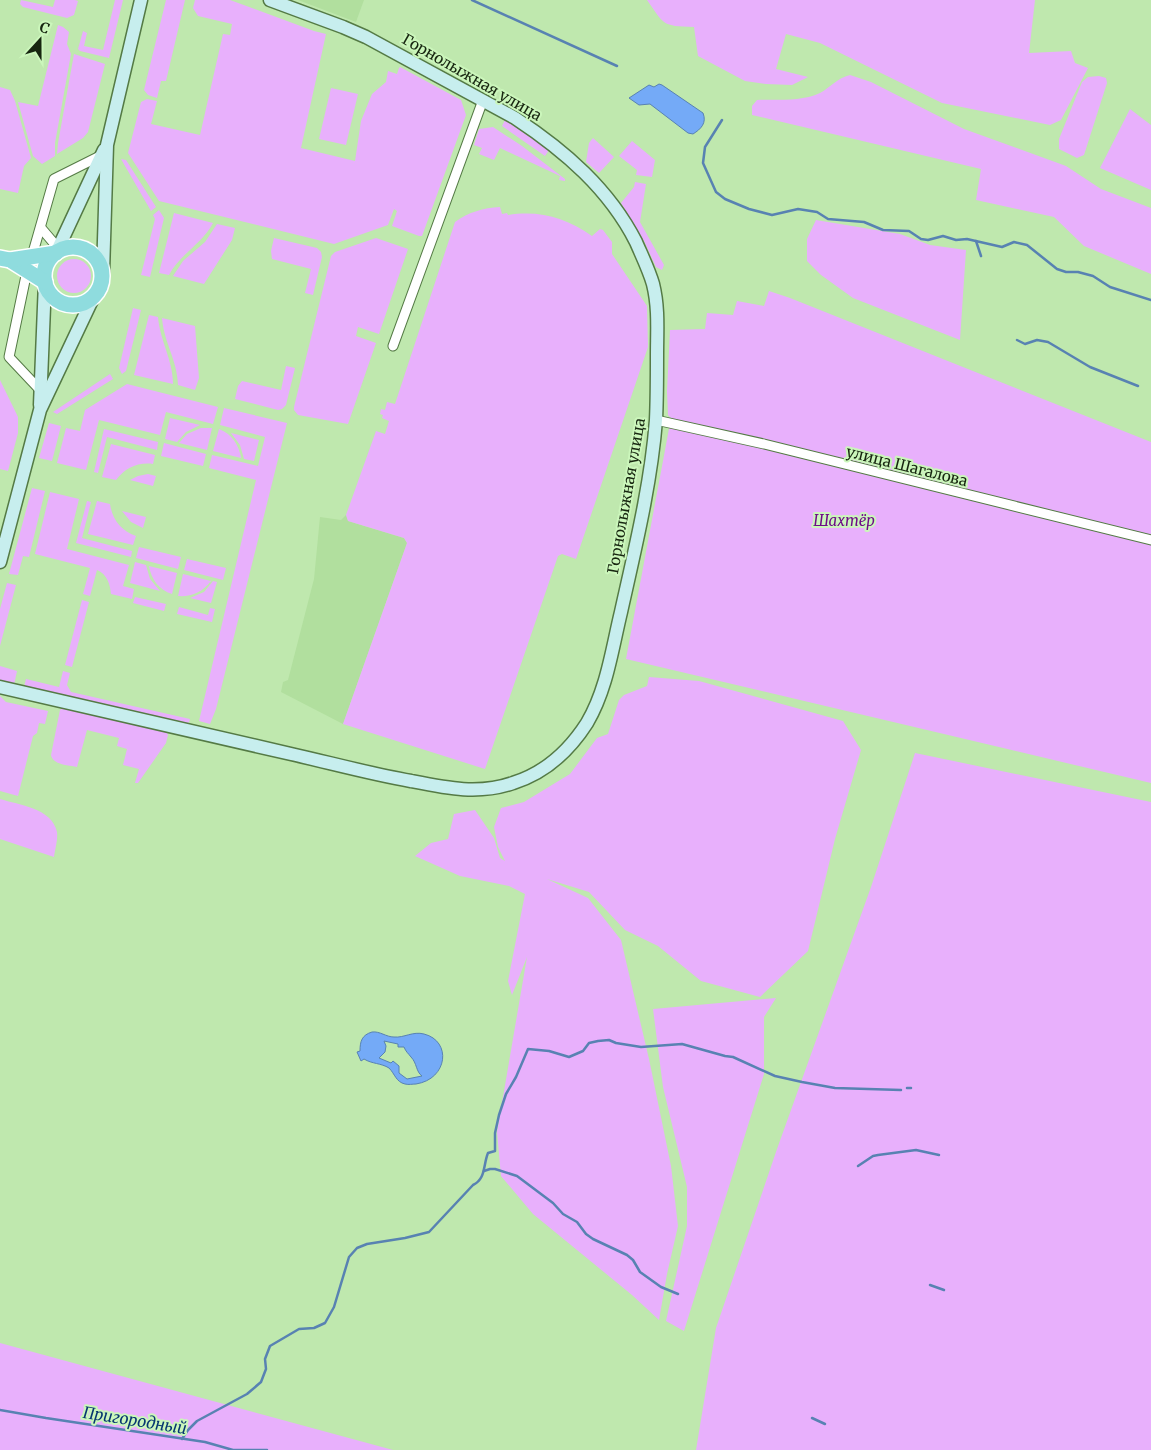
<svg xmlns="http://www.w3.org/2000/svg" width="1151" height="1450" font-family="Merriweather,serif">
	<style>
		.built { fill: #b1df9e }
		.green { fill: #e8b0fc }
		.water { fill: #74aaf7; stroke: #5882b2; fill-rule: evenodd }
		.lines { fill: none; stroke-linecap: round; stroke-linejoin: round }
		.stream { stroke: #5882b2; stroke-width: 2.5 }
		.street-casing { stroke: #547a45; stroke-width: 11 }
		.secondary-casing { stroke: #547a45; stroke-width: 15 }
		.primary-casing { stroke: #fff; stroke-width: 18 }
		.street { stroke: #fff; stroke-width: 9 }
		.secondary { stroke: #c7eeee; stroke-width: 12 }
		.primary { stroke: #8fdcde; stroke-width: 15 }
		.labels { text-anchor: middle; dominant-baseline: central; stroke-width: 4; stroke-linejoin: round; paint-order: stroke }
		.street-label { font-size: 15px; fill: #172610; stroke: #cbf6bb }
		.park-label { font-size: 15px; font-style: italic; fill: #6e0c88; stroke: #cbf6bb }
		.water-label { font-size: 16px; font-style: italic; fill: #073671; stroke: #cbf6bb }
	</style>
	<rect width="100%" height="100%" fill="#bfe8ae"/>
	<g class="built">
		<polygon points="298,0 364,0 356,22"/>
		<polygon points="346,515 348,521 404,538 407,543 343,724 281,692 283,682 288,680 314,579 320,517 341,520"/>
	</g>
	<g class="green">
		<polygon points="21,0 53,7 55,0 75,0 78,1 74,15 67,18 23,7 20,4"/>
		<polygon points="115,0 123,0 109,58 80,51 78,49 83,31 87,33 84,46 103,50"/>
		<polygon points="166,0 185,0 166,81 161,81 157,98 148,95 144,90"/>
		<polygon points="195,0 230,0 314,31 326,34 301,148 355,161 361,121 372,94 386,82 388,71 397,74 399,68 400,67 461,100 466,115 422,236 419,236 392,226 397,211 394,209 388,225 334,244 159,201 128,153 141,102 147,99 157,101 151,124 200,135 223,34 230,35 232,24 198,16 193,8"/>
		<path d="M 647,0 L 1035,0 L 1029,53 L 1071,51 L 1075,63 L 1088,68 L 1061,120 L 1050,125 L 942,103 L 820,43 L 786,34 L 776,69 L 808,77 L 792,85 L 766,84 L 745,81 L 698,56 L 694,27 C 661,26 665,25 647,0 Z"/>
		<polygon points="58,25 63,27 69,32 67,44 71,54 55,143 55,156 42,164 33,156 18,102 38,106"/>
		<polygon points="74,54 105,64 88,132 83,138 57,154 58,143"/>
		<path d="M 850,75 L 871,82 L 964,129 L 1066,166 L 1101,189 L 1151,208 L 1151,274 L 1084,246 L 1054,217 L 976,200 L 981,169 L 752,115 L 752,106 L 757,100 C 777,99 801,102 820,93 C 831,87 837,78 850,75 Z"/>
		<polygon points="1099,76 1106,78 1107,83 1084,155 1077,158 1059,149 1059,139 1082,82 1088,77"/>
		<polygon points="0,87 10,90 15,101 31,158 24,166 18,193 0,189"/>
		<polygon points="331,88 358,94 346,145 319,139"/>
		<polygon points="1130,109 1151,125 1151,190 1100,168"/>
		<polygon points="505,120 549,150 545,156 502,126"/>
		<polygon points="493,127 522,146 565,179 565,181 559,180 560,176 500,148 494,160 479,154 482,148 474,145 479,129"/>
		<polygon points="593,138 614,157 599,173 586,162 589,143"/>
		<polygon points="632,141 655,160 652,177 636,175 637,170 619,156"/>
		<polygon points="121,159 126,160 156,207 151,211"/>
		<polygon points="635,182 646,184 640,222 664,265 662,270 656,267 644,241 621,203 634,187"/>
		<path d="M 500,207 L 502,214 L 507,213 L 508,215 C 540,210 566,218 592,236 L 600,229 L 603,230 L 612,242 L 612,254 L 647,306 L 648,347 L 576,559 L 562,554 L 558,556 L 485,769 L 343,724 L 407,543 L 404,538 L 348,521 L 346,515 L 376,431 L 385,434 L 389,421 L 382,418 L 383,415 L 380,414 L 381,409 L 385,410 L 387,402 L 395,404 L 455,222 C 469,212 483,208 500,207 Z"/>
		<polygon points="159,210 164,218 150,277 141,275 155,219 153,215"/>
		<path d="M 174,213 L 213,223 C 202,244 180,254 169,275 L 159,273 Z"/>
		<polygon points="816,220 900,234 930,245 966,250 960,340 853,298 821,275 807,261 807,239"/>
		<polygon points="217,224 235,228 232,240 204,284 173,276 183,261 205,242"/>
		<polygon points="274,238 317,248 321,252 322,257 313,295 305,293 311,269 272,259 271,251"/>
		<polygon points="376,238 408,249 379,334 358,327 356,336 376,343 348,424 298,415 294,410 294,407 331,256 335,252"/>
		<circle cx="74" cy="276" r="17"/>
		<polygon points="769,291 790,298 1151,442 1151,783 626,659 671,418 668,415 667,391 670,330 705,329 707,313 733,315 737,301 764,306"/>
		<polygon points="133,308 141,310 126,371 122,374 119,368"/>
		<path d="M 149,315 L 158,317 C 160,341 173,360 173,384 L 134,375 Z"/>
		<path d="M 162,318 L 195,326 L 199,378 L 195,390 L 178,385 C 177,359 164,343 162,318 Z"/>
		<polygon points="286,366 295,368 286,405 282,409 278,410 235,399 238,386 242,381 281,390"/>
		<polygon points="110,374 113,379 57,414 53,412"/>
		<polygon points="0,380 18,417 18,433 8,471 0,469"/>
		<polygon points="127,384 218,407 213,424 166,412 160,435 99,420 86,470 57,463 66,428 80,431 85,410"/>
		<polygon points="224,408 287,423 216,709 210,724 199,721 256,480 209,468 212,455 258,466 265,437 220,425"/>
		<polygon points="170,418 200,425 186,432 177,442 165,439"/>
		<polygon points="49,423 61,426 52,461 39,458"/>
		<polygon points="201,428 212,428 207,450 179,443 187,434"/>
		<polygon points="104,429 158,442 157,450 107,437 98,473 94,472"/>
		<path d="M 219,429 C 232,434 239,445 241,458 L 213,451 Z"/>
		<polygon points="231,433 259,440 254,461 244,459 240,445"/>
		<polygon points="164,443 206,454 203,466 161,456"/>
		<path d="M 111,444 L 155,455 L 153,464 C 138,462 125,468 116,480 L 102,477 Z"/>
		<polygon points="148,474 156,476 153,486 130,480 138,476"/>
		<polygon points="32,488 45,491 29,557 23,556 18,575 9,574"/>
		<path d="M 50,492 L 79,499 L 67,549 L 129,565 L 123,586 L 134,589 L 132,599 L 111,594 C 110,584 107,574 97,570 L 90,596 L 83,594 L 90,568 L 35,554 Z"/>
		<polygon points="87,501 91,502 82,538 132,551 131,557 76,543"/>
		<path d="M 97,501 L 110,504 C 112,519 121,531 136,536 L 133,545 L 88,534 Z"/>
		<polygon points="122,511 146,517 143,528 131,522"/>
		<polygon points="139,547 181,557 178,569 136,558"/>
		<polygon points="187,559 226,568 223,580 184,570"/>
		<polygon points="135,562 146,565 150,579 160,591 130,583"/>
		<path d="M 149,566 L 177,573 L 172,594 C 159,590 151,579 149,566 Z"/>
		<path d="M 183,574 L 211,581 C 203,592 191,597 178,596 Z"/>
		<polygon points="213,581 217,582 211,603 190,598 204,592"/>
		<polygon points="7,583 16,585 0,646 0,609"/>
		<polygon points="135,597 166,604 164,611 133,603"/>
		<polygon points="82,600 89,602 72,667 65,665"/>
		<polygon points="179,607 208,615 210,608 215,609 212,622 177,614"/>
		<polygon points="0,666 17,671 14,685 0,681"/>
		<polygon points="63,671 70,673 67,685 71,692 190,719 189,722 188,723 24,687 26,679 59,687"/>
		<polygon points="649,677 699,681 843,721 861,750 835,839 808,951 760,997 701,981 658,946 625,930 589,892 547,879 588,898 621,940 649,1059 671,1166 678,1226 667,1274 659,1320 632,1295 533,1214 501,1176 497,1132 527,957 512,995 508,981 525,894 509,886 460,876 415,856 431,843 448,839 454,814 475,810 494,838 500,858 505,861 498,847 494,827 501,808 524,802 570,774 597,738 608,734 619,700 624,695 647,686"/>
		<polygon points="0,696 6,702 48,711 45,724 39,723 37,733 33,736 18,796 0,791"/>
		<path d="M 63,708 L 166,731 L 168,735 L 166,743 L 138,783 L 135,783 L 139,769 L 123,765 L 127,749 L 117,746 L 119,738 L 87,730 L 77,767 C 68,765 53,765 51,755 L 60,710 Z"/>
		<polygon points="915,753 1151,802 1151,1450 696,1450 716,1328 777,1149 871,887"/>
		<path d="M 0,799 C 19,805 52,808 57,832 C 58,840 55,849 54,857 L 0,839 Z"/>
		<polygon points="776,998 764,1017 764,1074 684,1331 666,1321 687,1226 687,1187 663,1087 653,1009"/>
		<polygon points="0,1343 393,1450 0,1450"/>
	</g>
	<g class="water">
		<path d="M 659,84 L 662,85 L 703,113 C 707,123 701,129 693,134 L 688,133 L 650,104 L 639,105 L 629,98 L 649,85 L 654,87 Z"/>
		<path d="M 372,1032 C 380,1031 386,1037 394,1037 C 404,1038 413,1031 424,1034 C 452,1041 448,1079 416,1084 C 412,1084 409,1085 405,1084 C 396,1082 395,1074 389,1068 C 381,1063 372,1064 364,1059 L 361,1061 L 357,1052 L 360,1051 C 360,1041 362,1035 372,1032 ZM 384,1041 L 398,1044 L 398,1047 L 404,1047 C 406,1052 408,1053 411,1057 C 417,1063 416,1072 422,1076 L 407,1079 L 399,1073 L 399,1066 L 393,1061 L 391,1063 L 379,1058 L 385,1052 L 386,1046 Z"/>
	</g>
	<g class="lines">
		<g class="stream">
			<polyline points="472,0 617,66"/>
			<polyline points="722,120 705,147 703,163 716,192 725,199 749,209 772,215 798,209 817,212 828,219 864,222 883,230 909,231 921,239 928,240 943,236 956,240 967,239 1002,247 1014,242 1027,245 1057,269 1066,272 1078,272 1093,276 1110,287 1151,300"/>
			<polyline points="976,241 981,256"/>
			<polyline points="1017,340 1025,344 1037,340 1048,342 1090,367 1138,386"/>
			<polyline points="907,1088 911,1088"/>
			<polyline points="858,1166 873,1156 878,1155 916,1150 939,1155"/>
			<polyline points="484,1171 490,1169 495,1169 517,1176 553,1203 563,1214 577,1222 586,1234 593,1239 627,1255 633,1260 640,1272 661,1287 678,1294"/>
			<polyline points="930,1285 944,1290"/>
			<polyline points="0,1410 46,1418 205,1442 233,1450 267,1450"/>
			<polyline points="812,1418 825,1424"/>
			<path d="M 182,1439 L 188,1430 L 197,1421 L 247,1394 L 261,1382 L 266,1369 L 265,1359 L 270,1346 L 299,1329 L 314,1328 L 325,1323 L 334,1307 L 349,1257 L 357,1248 L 367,1244 L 405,1238 L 429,1232 L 473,1185 C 486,1179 483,1165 488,1153 L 495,1151 L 495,1133 L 499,1115 L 506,1094 L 516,1077 L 528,1049 L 549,1051 L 569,1057 L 583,1051 L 589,1043 L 598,1041 L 609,1040 L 616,1043 L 641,1047 L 682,1044 L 725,1056 L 733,1057 L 775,1076 L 802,1082 L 835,1088 L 901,1090"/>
		</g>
		<defs>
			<g id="street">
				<polyline points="41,228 58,248"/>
				<polyline points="32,256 54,179 102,155"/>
				<polyline points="27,271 9,357 41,391"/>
				<polyline points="393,346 483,100"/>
				<polyline points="656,420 764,444 1151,540"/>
			</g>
			<g id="secondary">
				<polyline points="56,253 104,150"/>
				<polyline points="103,272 107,145 141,0"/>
				<polyline points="40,405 45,282"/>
				<polyline points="0,562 40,410 93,298"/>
				<path d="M 0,687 C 97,709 194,731 291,754 C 331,763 371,774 411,781 C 446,788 479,795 513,783 C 545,773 569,751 587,723 C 607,689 612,649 621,612 C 635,549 651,484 656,420 C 657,399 657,377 657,355 C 657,332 659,308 653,284 C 649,270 642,256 636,242 C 609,189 565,151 515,118 L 366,37 L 343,27 L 270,0"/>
			</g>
			<g id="primary">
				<circle cx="73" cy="276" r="29"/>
				<polyline points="0,258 10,260 45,282"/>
				<polyline points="10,260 56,253"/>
			</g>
		</defs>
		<use href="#street" class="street-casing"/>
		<use href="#secondary" class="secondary-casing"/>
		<use href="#primary" class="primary-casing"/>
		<use href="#street" class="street"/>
		<use href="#secondary" class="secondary"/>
		<use href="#primary" class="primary"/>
	</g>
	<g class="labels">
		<g class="street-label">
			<text transform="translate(472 77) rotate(30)">Горнолыжная улица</text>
			<text transform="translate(907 466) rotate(14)">улица Шагалова</text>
			<text transform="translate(626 496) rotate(-80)">Горнолыжная улица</text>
		</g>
		<g class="park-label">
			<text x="844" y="520">Шахтёр</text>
		</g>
		<g class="water-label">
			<text transform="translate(135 1420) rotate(9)">Пригородный</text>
		</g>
	</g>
	<g transform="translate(40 40) rotate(21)" stroke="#cbf6bb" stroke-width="4" paint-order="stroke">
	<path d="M0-4L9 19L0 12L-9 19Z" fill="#172610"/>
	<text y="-8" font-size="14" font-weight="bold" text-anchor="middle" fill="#172610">С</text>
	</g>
</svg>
